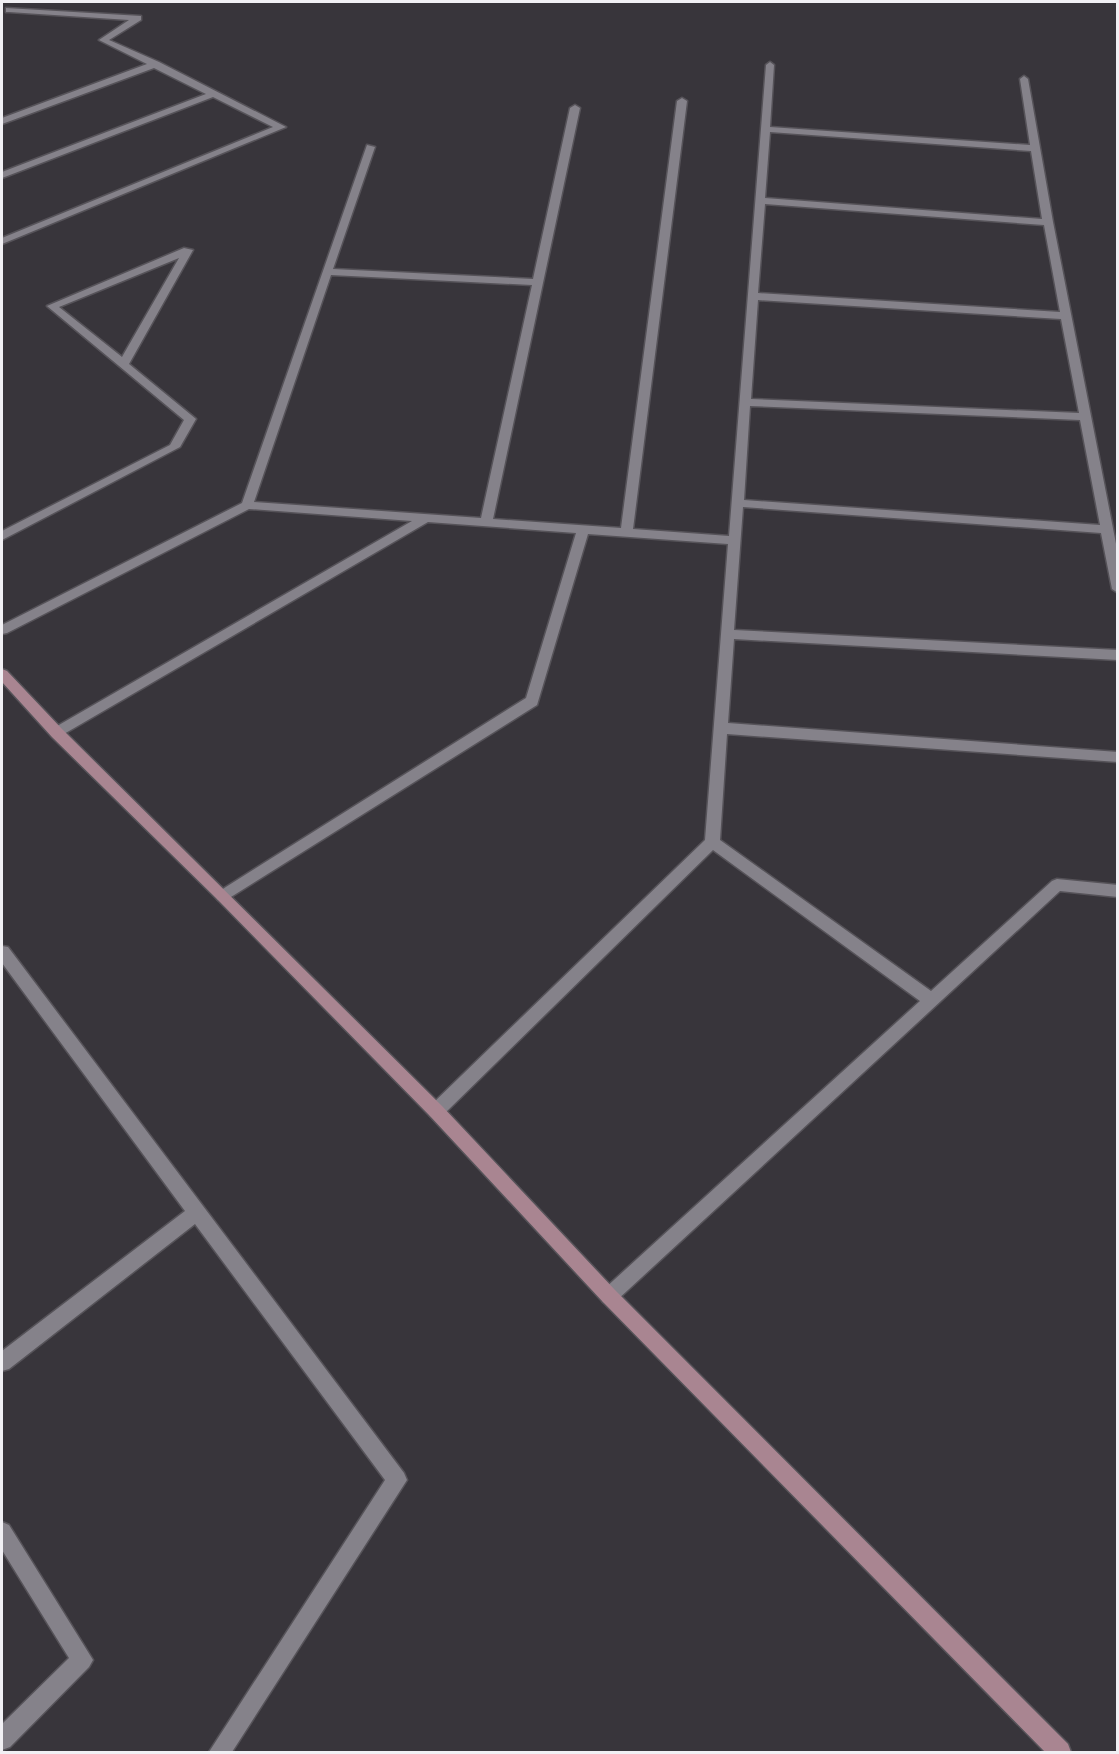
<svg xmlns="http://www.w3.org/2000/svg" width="1119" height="1754" font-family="'DejaVu Sans',sans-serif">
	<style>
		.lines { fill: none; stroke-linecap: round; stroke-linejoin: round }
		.street-casing { stroke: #565359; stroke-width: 3 }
		.secondary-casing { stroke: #565359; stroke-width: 3 }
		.street { fill: #85828a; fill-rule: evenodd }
		.secondary { fill: #a98591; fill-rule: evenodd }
	</style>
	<rect width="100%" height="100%" fill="#38353b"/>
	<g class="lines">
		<defs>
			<g id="street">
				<polygon points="6,8 141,16 141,20 109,40 159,62 286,127 2,244 2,238 273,127 213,97 2,178 2,172 206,94 154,68 2,124 2,118 147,64 99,40 129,20 9,12 6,12"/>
				<path d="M 770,62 L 774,65 L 770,127 L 1030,145 L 1020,79 L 1024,76 L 1028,79 L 1053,222 L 1118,554 L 1118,593 L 1112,589 L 1101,533 L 743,507 L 734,630 L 1118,650 L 1118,660 L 734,639 L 728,723 L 1118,752 L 1118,762 L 727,734 L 720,840 L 931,991 L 1052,881 L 1057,879 L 1118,885 L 1118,897 L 1060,891 L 615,1302 L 609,1305 L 603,1302 L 600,1296 L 603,1290 L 920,1001 L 713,850 L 442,1116 L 436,1119 L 430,1116 L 428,1111 L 430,1106 L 705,840 L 728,544 L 588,534 L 537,705 L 223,902 L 218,900 L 215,896 L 218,892 L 526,698 L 576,533 L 428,522 L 57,738 L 50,733 L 52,729 L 412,521 L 249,509 L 7,633 L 2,634 L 2,625 L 242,503 L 367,145 L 375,147 L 333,269 L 533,279 L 570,108 L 575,105 L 580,108 L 493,519 L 621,528 L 677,101 L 682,98 L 687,101 L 633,529 L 729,536 L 766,65 ZM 770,132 L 1031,151 L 1042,219 L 765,198 ZM 765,204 L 1044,225 L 1060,312 L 758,293 ZM 331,275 L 532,285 L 481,518 L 254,502 ZM 758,300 L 1061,319 L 1079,413 L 751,399 ZM 750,406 L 1080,420 L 1100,525 L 744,500 Z"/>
				<path d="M 184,248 L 193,250 L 129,364 L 196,419 L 180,447 L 2,540 L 2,531 L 170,445 L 184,420 L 47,306 ZM 179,258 L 122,357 L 59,307 Z"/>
				<polygon points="2,946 8,947 404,1473 407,1480 232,1752 209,1752 385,1480 195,1224 9,1369 2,1371 2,1351 185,1211 2,963"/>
				<polygon points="2,1522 9,1525 93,1660 89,1667 10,1747 2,1750 2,1724 69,1658 2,1550"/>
			</g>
			<polygon id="secondary" points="2,669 7,671 62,729 442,1106 615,1290 1068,1744 1071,1752 1045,1752 603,1302 430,1116 218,900 52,737 2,682"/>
		</defs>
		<use href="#street" class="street-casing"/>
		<use href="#secondary" class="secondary-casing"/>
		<use href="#street" class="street"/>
		<use href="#secondary" class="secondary"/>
	</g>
	<rect width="1119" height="1754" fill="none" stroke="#f1f0f4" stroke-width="6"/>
</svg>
